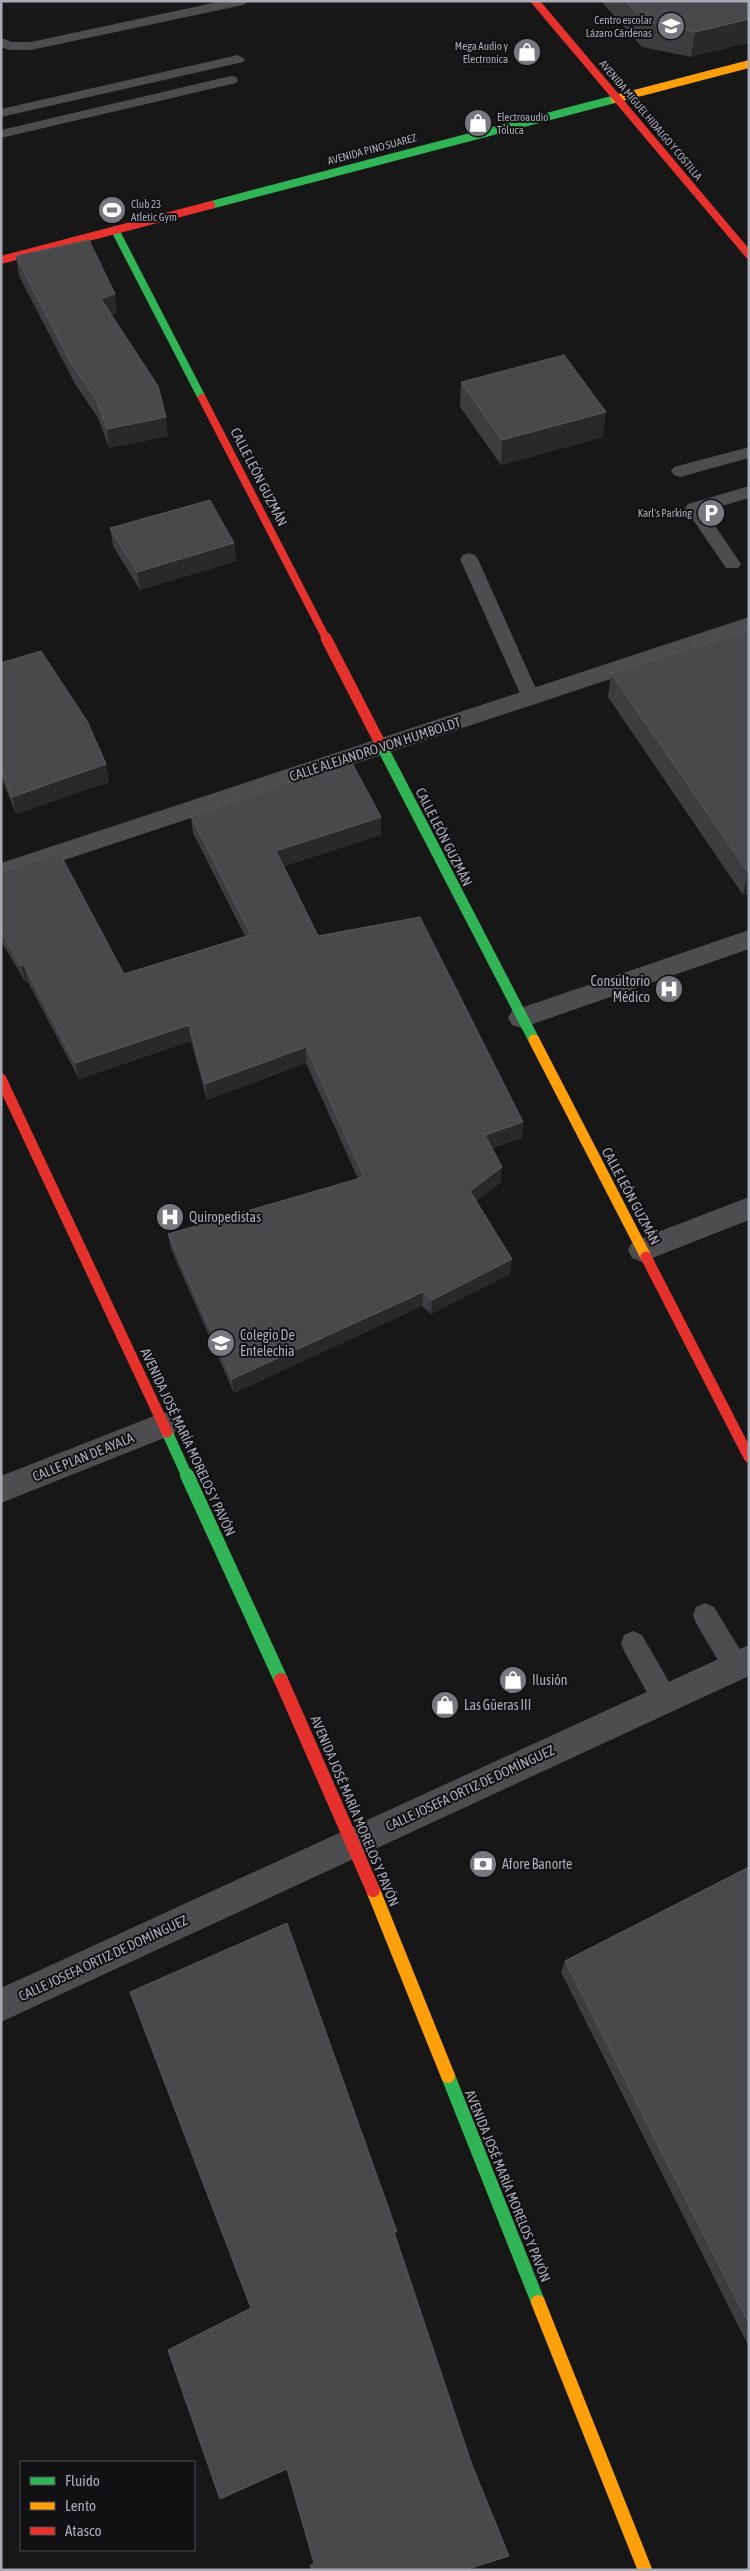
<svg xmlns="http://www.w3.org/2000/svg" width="750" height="2571" font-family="'Asap Condensed',sans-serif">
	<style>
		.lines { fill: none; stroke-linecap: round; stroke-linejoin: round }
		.lane { fill: #4d4d50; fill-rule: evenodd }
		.street { fill: #4d4d50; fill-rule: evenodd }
		.fast-far2 { stroke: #30b455; stroke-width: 8 }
		.fast-far1 { stroke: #30b455; stroke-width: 11 }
		.fast { stroke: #30b455; stroke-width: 14 }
		.slow-far2 { stroke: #ff9f0a; stroke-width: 8 }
		.slow-far1 { stroke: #ff9f0a; stroke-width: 11 }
		.slow { stroke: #ff9f0a; stroke-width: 14 }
		.jam-far2 { stroke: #e5322d; stroke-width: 8 }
		.jam-far1 { stroke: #e5322d; stroke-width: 11 }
		.jam { stroke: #e5322d; stroke-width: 14 }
		.wall { fill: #3d3d3f }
		.shaded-wall { fill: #29292a }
		.building { fill: #49494c; stroke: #58585d }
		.labels { text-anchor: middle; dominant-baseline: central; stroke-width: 4; stroke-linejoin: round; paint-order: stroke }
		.far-poi-label { font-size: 11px; fill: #a9aab7; stroke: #111113; text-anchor: end }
		.far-street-label { font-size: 11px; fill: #a9aab7; stroke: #111113 }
		.street-label { font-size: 14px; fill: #a9aab7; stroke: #111113 }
		.poi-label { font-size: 14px; fill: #a9aab7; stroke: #111113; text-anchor: start }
	</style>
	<rect width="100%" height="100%" fill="#171717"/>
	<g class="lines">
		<g class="lane">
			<polygon points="222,1 250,1 243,5 31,50 10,50 1,47 1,38 12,42 31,42"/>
			<polygon points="238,55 245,59 243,62 1,117 1,109"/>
			<polygon points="231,76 236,77 238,80 236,83 1,138 1,130"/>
			<polygon points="749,447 749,458 680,477 674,475 671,471 674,467"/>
			<polygon points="749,486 749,498 705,511 741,564 738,568 726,568 685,508 688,504"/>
			<polygon points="469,553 475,555 478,559 540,698 538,703 531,705 524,703 522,698 460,559 463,555"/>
			<polygon points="705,1603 714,1607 745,1658 749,1667 745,1676 736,1679 727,1676 696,1623 693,1615 696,1607"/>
			<polygon points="633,1631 642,1635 673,1689 677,1698 673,1707 664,1710 655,1707 624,1651 621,1643 624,1635"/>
		</g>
		<g class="street">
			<polygon points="749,617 749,633 1,881 1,863"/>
			<polygon points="749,930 749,949 521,1028 512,1025 508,1018 512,1011"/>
			<polygon points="749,1197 749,1220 642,1262 632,1258 628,1250 632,1242"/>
			<polygon points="164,1412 174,1416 178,1425 174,1434 1,1503 1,1476"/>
			<polygon points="749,1645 749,1676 1,2022 1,1988"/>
		</g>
		<g class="fast-far2">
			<polyline points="211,205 615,99"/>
			<polyline points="115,230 202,398"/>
		</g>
		<g class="fast-far1">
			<polyline points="381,745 534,1040"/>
			<polyline points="167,1432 187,1476"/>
		</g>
		<g class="fast">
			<polyline points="187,1475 281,1680"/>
			<polyline points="448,2076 538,2302"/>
		</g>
		<polyline class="slow-far2" points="615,99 749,64"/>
		<polyline class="slow-far1" points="534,1040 646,1257"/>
		<g class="slow">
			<polyline points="373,1890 448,2076"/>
			<polyline points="538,2302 645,2570"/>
		</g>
		<g class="jam-far2">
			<polyline points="535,1 749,255"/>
			<polyline points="1,260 211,205"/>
			<polyline points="202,398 327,640"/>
		</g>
		<g class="jam-far1">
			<polyline points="326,638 381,745"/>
			<polyline points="1,1079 167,1432"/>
			<polyline points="646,1257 749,1457"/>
		</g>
		<polyline class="jam" points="281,1680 373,1890"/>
	</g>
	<g class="wall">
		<polygon points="601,1 749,1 691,57 642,47"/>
		<polygon points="16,256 117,313 111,315 168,436 109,448 98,418 75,384 19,276"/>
		<polygon points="461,382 603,437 501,465 460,407"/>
		<polygon points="110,528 234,543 236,561 140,590 113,546"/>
		<polygon points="749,630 749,893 743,895 608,697 611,673"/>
		<polygon points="1,663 109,782 16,814 1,777"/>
		<polygon points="191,816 381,835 284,866 318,936 523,1122 522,1138 492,1148 501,1182 476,1201 510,1274 431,1314 422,1306 234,1393 171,1249 168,1234 358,1179 306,1063 207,1100 191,1041 79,1079 28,982 26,983 1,941 1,872 124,974 245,936 193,833"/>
		<polygon points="749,1867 749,2347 561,1972 565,1961"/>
	</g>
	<g class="shaded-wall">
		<polygon points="749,19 749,43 691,57 695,32"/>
		<polygon points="115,294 117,313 103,318 101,299"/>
		<polygon points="606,412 603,437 501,465 502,440"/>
		<polygon points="166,417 168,436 109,448 107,429"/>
		<polygon points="234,543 236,561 140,590 137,572"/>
		<polygon points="106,764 109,782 16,814 12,797"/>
		<polygon points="381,817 381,835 277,868 276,851"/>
		<polygon points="748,872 749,893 743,895"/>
		<polygon points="24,965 28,982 26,983 21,966"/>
		<polygon points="189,1025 191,1041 79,1079 75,1063"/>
		<polygon points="306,1047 306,1063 207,1100 205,1084"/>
		<polygon points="523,1122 522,1138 483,1150 485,1135"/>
		<polygon points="502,1167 501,1182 469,1206 470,1191"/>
		<polygon points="512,1259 510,1274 431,1314 432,1300"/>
		<polygon points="423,1292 422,1306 234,1393 232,1379"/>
	</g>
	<g class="building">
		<polygon points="626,1 749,1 749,19 695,32 645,22"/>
		<polygon points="89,240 115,294 101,299 158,386 166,417 107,429 96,399 72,365 16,256"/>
		<polygon points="564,355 606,412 502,440 461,382"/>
		<polygon points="210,500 234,543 137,572 110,528"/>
		<polygon points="749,630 749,872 748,872 611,673"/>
		<polygon points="41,651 87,721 106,764 12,797 1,769 1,663"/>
		<polygon points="351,761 381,817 276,851 318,936 420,917 523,1122 485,1135 502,1167 470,1191 512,1259 432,1300 423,1292 232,1379 168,1234 364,1177 306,1047 205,1084 189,1025 75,1063 24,965 21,966 1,931 1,872 59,852 124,974 251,935 191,816"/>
		<polygon points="749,1867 749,2324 565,1961"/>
		<polygon points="287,1923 397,2232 394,2232 472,2465 509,2556 465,2570 312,2570 310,2566 314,2563 287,2469 220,2499 168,2350 251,2308 130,1992"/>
	</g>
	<defs>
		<symbol id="school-disc" viewBox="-11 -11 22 22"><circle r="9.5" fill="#76777f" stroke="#111113"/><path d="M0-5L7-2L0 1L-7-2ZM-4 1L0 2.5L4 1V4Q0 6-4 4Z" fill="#fff"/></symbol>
		<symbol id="shop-disc" viewBox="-11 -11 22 22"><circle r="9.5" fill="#76777f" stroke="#111113"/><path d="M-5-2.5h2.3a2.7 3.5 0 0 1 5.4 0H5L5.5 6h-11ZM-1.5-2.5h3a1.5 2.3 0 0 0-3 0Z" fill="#fff"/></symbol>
		<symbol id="stadium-disc" viewBox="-11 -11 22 22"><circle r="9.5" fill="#76777f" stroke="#111113"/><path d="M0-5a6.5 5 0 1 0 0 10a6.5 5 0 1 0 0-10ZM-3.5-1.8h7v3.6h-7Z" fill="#fff"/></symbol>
		<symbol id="parking-disc" viewBox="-11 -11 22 22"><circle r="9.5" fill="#76777f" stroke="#111113"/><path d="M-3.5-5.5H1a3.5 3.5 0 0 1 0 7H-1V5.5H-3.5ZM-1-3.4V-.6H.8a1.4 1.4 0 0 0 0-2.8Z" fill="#fff"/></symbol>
		<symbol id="hospital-disc" viewBox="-11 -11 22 22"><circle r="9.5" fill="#76777f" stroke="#111113"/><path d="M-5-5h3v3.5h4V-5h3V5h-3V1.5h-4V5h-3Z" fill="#fff"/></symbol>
		<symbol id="bank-disc" viewBox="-11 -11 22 22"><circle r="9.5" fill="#76777f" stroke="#111113"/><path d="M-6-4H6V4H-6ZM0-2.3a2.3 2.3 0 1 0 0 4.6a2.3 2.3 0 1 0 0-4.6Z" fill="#fff"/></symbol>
	</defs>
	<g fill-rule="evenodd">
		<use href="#school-disc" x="655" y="10" width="32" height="32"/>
		<use href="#shop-disc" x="511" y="36" width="32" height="32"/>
		<use href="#shop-disc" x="462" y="107" width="32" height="32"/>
		<use href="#stadium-disc" x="96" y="194" width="32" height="32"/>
		<use href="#parking-disc" x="695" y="497" width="32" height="32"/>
		<use href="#hospital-disc" x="653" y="973" width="32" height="32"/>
		<use href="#hospital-disc" x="154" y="1201" width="32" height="32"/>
		<use href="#school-disc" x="205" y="1327" width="32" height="32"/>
		<use href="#shop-disc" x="497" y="1664" width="32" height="32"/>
		<use href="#shop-disc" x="429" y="1689" width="32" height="32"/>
		<use href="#bank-disc" x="467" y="1848" width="32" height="32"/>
	</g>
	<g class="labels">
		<g class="far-poi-label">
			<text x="652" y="20">Centro escolar<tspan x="652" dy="13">Lázaro Cárdenas</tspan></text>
			<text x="508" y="46">Mega Audio y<tspan x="508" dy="13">Electronica</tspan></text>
			<text x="497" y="117" text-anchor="start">Electroaudio<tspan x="497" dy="13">Toluca</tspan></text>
			<text x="131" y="204" text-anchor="start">Club 23<tspan x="131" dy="13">Atletic Gym</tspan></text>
			<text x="692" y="513">Karl's Parking</text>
		</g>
		<g class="far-street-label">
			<text transform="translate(651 120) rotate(50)">AVENIDA MIGUEL HIDALGO Y COSTILLA</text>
			<text transform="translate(372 149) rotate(-15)">AVENIDA PINO SUAREZ</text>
		</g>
		<g class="street-label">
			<text transform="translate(259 477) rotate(63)">CALLE LEÓN GUZMÁN</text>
			<text transform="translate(375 749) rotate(-18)">CALLE ALEJANDRO VON HUMBOLDT</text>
			<text transform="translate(444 837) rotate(63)">CALLE LEÓN GUZMÁN</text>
			<text transform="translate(631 1196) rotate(62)">CALLE LEÓN GUZMÁN</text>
			<text transform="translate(188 1442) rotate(65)">AVENIDA JOSÉ MARÍA MORELOS Y PAVÓN</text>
			<text transform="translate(83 1457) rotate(-22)">CALLE PLAN DE AYALA</text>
			<text transform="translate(470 1788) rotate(-25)">CALLE JOSEFA ORTIZ DE DOMÍNGUEZ</text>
			<text transform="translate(355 1811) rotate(67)">AVENIDA JOSÉ MARÍA MORELOS Y PAVÓN</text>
			<text transform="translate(103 1958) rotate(-25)">CALLE JOSEFA ORTIZ DE DOMÍNGUEZ</text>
			<text transform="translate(508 2186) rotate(68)">AVENIDA JOSÉ MARÍA MORELOS Y PAVÓN</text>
		</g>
		<g class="poi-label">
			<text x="650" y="981" text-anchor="end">Consultorio<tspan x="650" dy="16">Médico</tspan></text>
			<text x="189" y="1217">Quiropedistas</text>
			<text x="240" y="1335">Colegio De<tspan x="240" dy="16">Entelechia</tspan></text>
			<text x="532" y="1680">Ilusión</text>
			<text x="464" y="1705">Las Güeras III</text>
			<text x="502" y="1864">Afore Banorte</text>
		</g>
	</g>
	<rect width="750" height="2571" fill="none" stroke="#a9aab7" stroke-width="5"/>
	<rect x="20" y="2461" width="175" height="90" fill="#111113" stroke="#4e4e55"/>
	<rect x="30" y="2477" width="25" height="8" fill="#30b455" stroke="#4e4e55"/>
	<text x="65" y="2486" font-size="15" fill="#a9aab7">Fluido</text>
	<rect x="30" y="2502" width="25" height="8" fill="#ff9f0a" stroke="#4e4e55"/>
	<text x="65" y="2511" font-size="15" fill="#a9aab7">Lento</text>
	<rect x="30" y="2527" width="25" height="8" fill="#e5322d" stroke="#4e4e55"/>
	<text x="65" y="2536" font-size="15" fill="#a9aab7">Atasco</text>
</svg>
